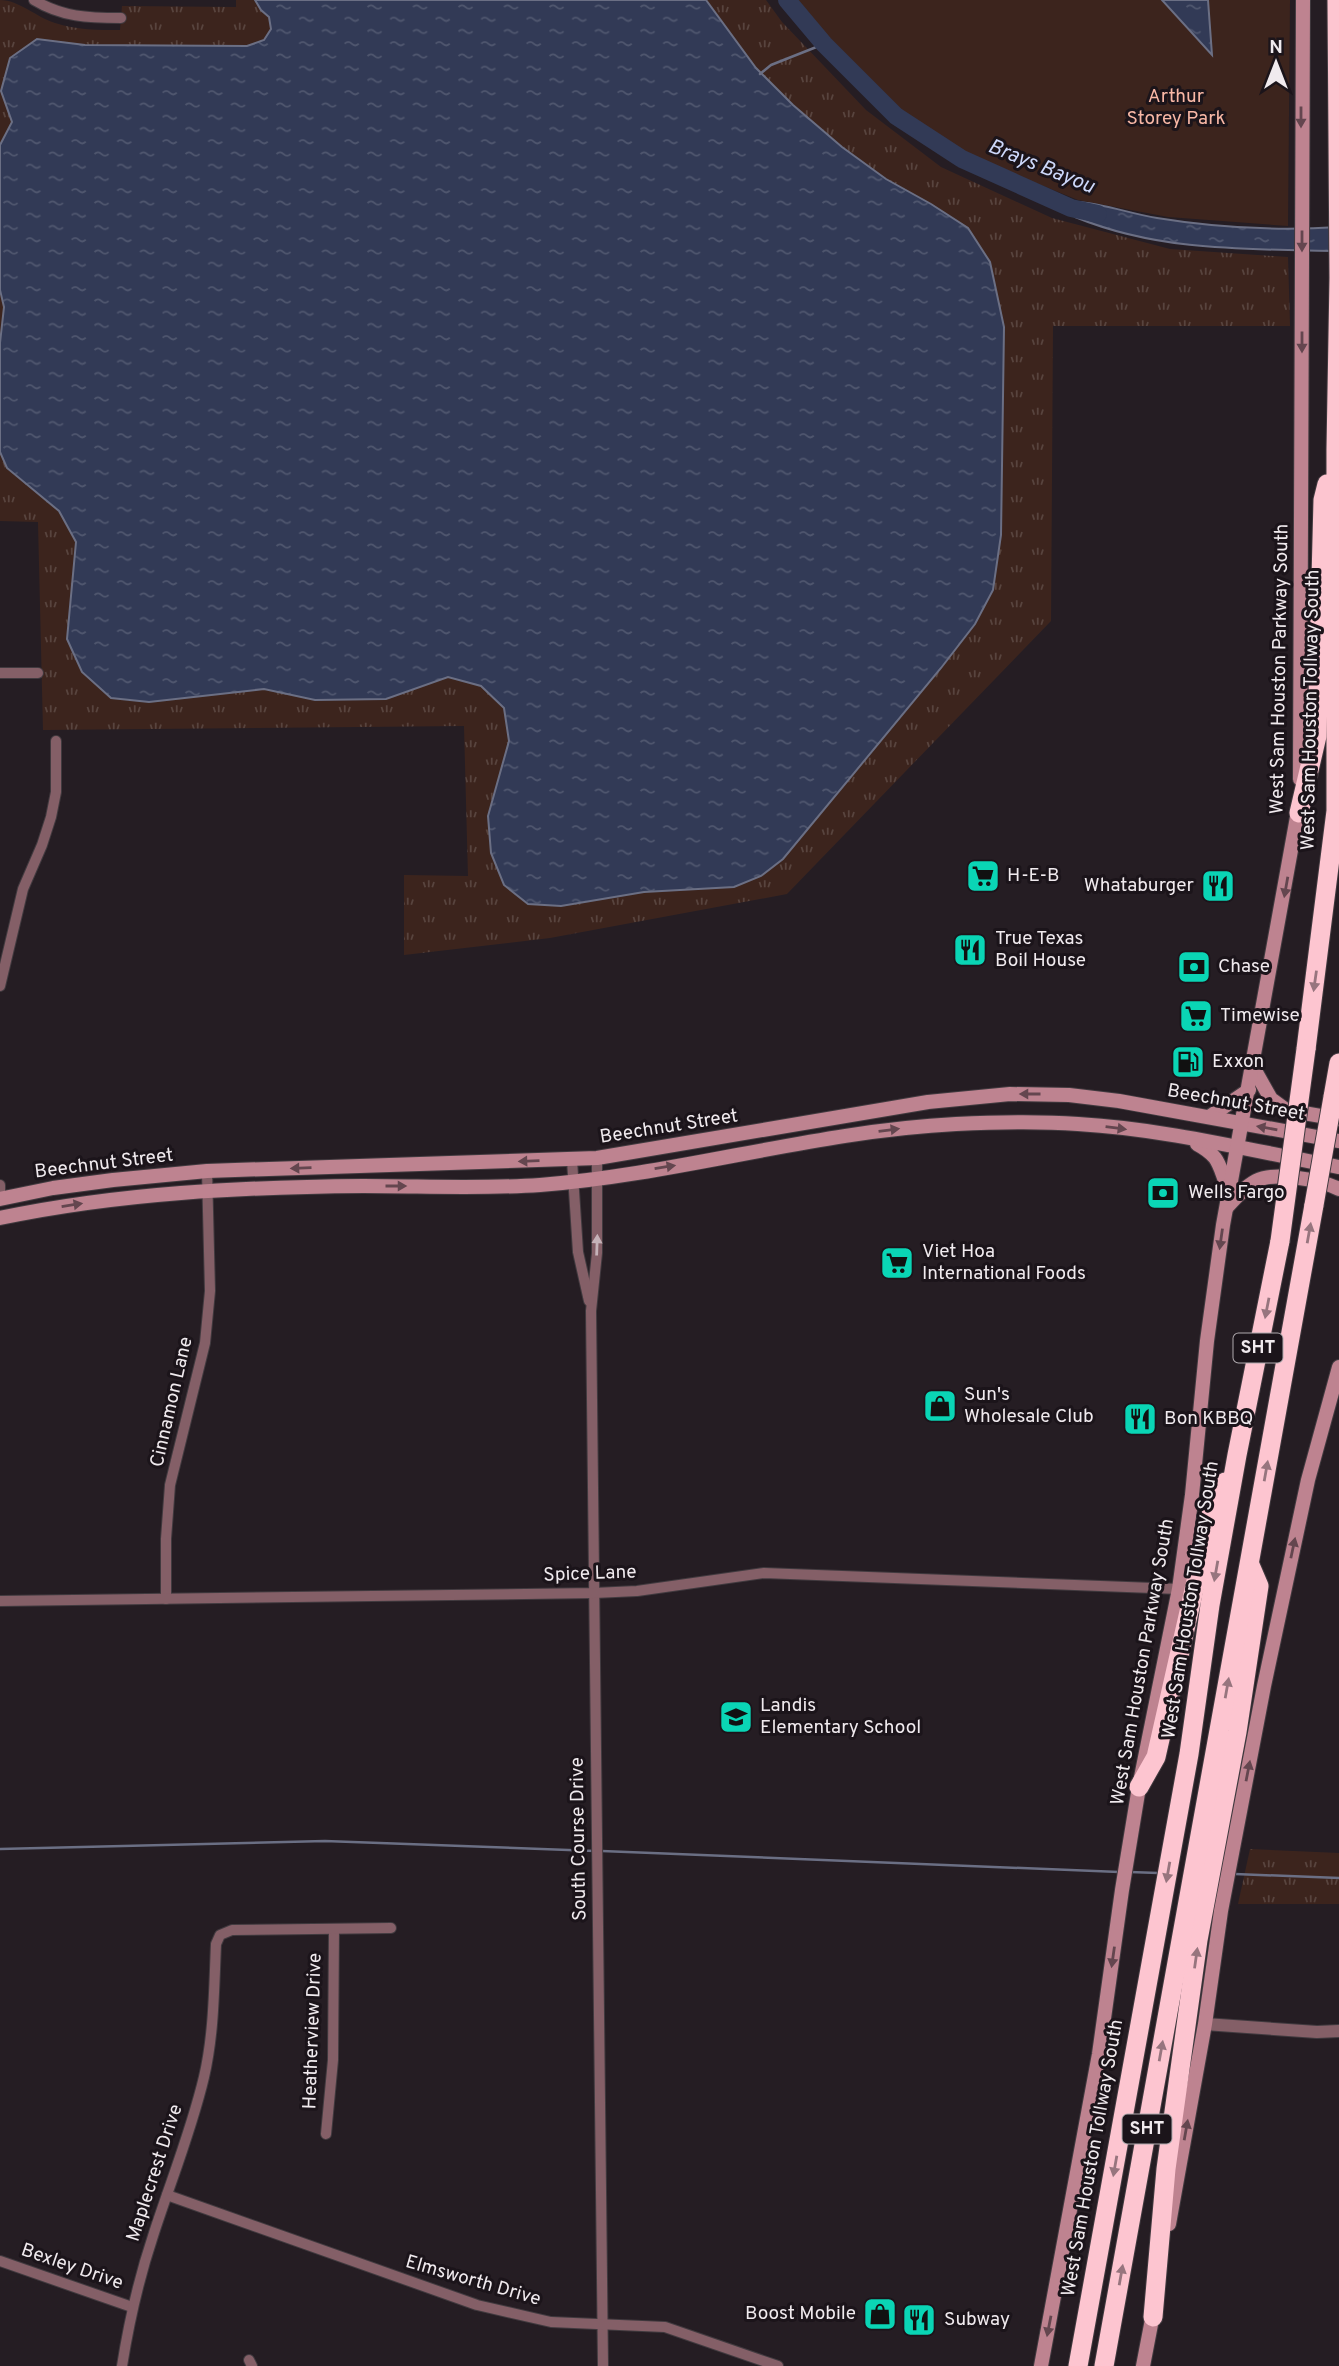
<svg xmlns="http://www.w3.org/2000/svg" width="1339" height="2366" font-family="Overpass,sans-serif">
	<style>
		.grass { fill: url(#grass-tufts) }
		.park { fill: #3c241d }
		.water { fill: url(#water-ripples); stroke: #6b6f84; stroke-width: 2 }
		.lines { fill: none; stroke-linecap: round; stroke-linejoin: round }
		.stream { stroke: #6b6f84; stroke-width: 2.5 }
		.river { stroke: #323a56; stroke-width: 18 }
		.minor-casing { stroke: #413a3f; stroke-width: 12 }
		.tertiary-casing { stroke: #413a3f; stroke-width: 14 }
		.secondary-casing { stroke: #413a3f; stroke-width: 16 }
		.motorway-casing { stroke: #413a3f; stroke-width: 21 }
		.minor { stroke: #845f67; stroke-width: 10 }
		.tertiary { stroke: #845f67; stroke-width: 12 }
		.secondary { stroke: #be8390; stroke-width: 14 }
		.motorway { stroke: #fdc5d0; stroke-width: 19 }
		.motorway-bridge-casing { stroke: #413a3f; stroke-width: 21; stroke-linecap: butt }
		.motorway-bridge { stroke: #fdc5d0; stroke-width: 19 }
		.oneway { fill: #64464f }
		.oneway2 { fill: #97757e }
		.oneway3 { fill: #c5b2b8 }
		.labels { text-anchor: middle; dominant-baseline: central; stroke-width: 6; stroke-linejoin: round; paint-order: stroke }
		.shield { fill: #1b141a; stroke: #b0aaae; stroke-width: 2 }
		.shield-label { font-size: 18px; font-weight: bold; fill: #f0eaee }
		.park-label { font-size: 19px; fill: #f9b8a6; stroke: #1b141a }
		.street-label { font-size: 19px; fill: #f0eaee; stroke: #1b141a }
		.poi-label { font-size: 19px; fill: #f0eaee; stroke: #1b141a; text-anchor: start }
		.water-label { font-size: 21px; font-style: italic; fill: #cdd8fa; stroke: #1b141a }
	</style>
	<defs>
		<pattern id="grass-tufts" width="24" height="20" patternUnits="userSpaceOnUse" patternTransform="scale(1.75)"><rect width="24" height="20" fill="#3c241d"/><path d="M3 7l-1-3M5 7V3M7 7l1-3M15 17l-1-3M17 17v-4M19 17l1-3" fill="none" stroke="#58443e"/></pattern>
		<pattern id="water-ripples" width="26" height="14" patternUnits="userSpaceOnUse" patternTransform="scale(1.75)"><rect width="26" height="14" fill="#323a56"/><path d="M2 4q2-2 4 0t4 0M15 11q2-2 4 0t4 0" fill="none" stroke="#50576f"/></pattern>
	</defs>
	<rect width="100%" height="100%" fill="#251d23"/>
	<g class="grass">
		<path d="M 0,0 C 19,0 36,17 55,23 C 76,30 98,30 120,30 L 122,6 L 236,7 L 236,0 L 766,0 L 782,22 L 866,110 L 941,167 L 1052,218 L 1170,249 L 1288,257 L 1290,326 L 1053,326 L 1051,621 L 787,894 L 550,938 L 404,955 L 404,875 L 468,876 L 464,726 L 43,730 L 38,522 L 0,521 Z"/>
		<polygon points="1250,1849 1339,1853 1339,1904 1238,1904"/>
	</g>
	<polygon class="park" points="798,0 1290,0 1288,226 1168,217 1078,200 971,157 899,113 833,43"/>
	<g class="water">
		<polygon points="255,0 706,0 756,68 793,105 842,147 886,179 931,204 968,228 990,262 1004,327 1001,535 993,590 975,624 941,668 783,859 761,876 734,887 644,892 561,906 528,904 504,885 491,853 488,816 509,741 504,708 481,686 448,677 386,699 315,700 264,689 149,702 111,698 82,672 67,639 76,542 59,511 7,468 0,452 0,343 4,307 0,290 0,145 12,122 1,91 10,58 37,39 85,45 247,46 264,40 271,29 269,17 261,10"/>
		<polygon points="1162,0 1208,0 1212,55"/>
		<path d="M 1079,202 C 1105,204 1131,214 1157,218 C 1218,228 1278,231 1339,227 L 1339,251 C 1248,249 1160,252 1075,217 Z"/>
	</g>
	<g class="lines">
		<g class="stream">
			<polyline points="760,74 771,65 824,44"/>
			<polyline points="0,1849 325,1841 595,1851"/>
			<polyline points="602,1851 1119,1872"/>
			<polyline points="1130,1872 1158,1873"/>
			<polyline points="1235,1874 1339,1878"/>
		</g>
		<polyline class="river" points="787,0 824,44 896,116 962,159 1071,208 1098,214"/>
		<defs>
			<g id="minor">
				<path d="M 34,0 C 62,17 88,18 121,18"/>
				<polyline points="0,673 38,673"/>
				<polyline points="0,986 23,889 42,845 51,817 56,792 56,741"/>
				<polyline points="597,1158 597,1253 591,1311 603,2366"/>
				<polyline points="572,1160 578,1252 589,1301"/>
				<polyline points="0,1185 0,1199"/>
				<polyline points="166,1599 166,1539 170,1485 205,1343 210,1291 207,1171"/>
				<polyline points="0,1601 594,1593 637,1591 764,1573 1179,1589"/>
				<polyline points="326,2134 333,2060 334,1929"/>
				<polyline points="167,2195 477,2305 551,2322 665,2327 778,2366"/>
				<polyline points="0,2261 132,2307"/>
				<polyline points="249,2360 252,2366"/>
				<path d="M 122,2366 C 129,2322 139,2278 153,2236 C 170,2183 191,2132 204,2077 C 214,2034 214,1989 216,1944 L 220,1935 L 232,1930 L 391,1928"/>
			</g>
			<polyline id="tertiary" points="1205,2024 1317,2032 1339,2031"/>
			<g id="secondary">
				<polyline points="1300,779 1303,0"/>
				<polyline points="1253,1067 1271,1099 1286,1110 1339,1119"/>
				<polyline points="1209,1117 1249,1090"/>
				<path d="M 1197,1144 C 1221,1157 1218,1165 1228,1188"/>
				<polyline points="0,1199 53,1188 113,1180 207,1171 597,1158 928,1102 1010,1094 1069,1095 1119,1101 1339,1141"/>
				<path d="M 1227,1207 C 1236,1197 1245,1187 1256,1181 C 1274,1171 1321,1180 1339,1189"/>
				<path d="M 0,1218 C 119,1193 242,1187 364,1186 C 423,1186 482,1189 540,1185 C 680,1174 816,1131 956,1124 C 996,1122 1038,1121 1078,1124 C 1166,1129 1253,1151 1339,1167"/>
				<polyline points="1169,2224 1205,2024 1221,1911 1264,1686 1308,1480 1339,1367"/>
				<polyline points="1041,2366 1099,2054 1122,1890 1139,1787 1179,1589 1192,1495 1207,1341 1223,1225 1299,806"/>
				<polyline points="1143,2366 1154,2309"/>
			</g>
			<g id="motorway">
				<polyline points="1299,813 1317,736 1323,500 1327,484"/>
				<polyline points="1306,1049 1336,811 1336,449 1339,278 1337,0"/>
				<polyline points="1333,1097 1339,1063"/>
				<polyline points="1139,1787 1156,1757 1213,1506 1225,1482"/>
				<polyline points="1153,2317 1166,2169 1198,1940 1237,1732 1259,1586 1250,1565"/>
				<polyline points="1078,2366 1189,1754 1210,1605 1237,1455 1280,1241"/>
				<polyline points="1104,2366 1314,1205"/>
			</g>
		</defs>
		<use href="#minor" class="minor-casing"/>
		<use href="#tertiary" class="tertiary-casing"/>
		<use href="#secondary" class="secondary-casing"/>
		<use href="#motorway" class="motorway-casing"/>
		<use href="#minor" class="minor"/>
		<use href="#tertiary" class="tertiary"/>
		<use href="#secondary" class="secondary"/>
		<use href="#motorway" class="motorway"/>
		<defs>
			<g id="motorway-bridge">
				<polyline points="1314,1205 1333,1097"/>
				<polyline points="1280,1241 1306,1049"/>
			</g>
		</defs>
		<use href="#motorway-bridge" class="motorway-bridge-casing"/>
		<use href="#motorway-bridge" class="motorway-bridge"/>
	</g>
	<defs><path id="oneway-solid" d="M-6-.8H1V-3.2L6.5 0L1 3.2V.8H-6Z" transform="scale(1.75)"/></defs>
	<g class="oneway">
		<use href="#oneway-solid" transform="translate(1301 117) rotate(90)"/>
		<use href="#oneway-solid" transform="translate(1302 241) rotate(90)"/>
		<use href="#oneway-solid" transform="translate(1302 342) rotate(90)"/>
		<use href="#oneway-solid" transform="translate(1286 887) rotate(100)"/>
		<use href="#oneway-solid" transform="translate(1030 1094) rotate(180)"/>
		<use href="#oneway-solid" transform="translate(1116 1128) rotate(7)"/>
		<use href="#oneway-solid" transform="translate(1267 1128) rotate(-170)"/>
		<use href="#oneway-solid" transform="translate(889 1130) rotate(-7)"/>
		<use href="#oneway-solid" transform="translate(529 1161) rotate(178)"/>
		<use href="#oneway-solid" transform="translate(665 1167) rotate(-9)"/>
		<use href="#oneway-solid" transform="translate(301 1168) rotate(178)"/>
		<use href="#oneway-solid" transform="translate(396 1186)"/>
		<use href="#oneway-solid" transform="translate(72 1205) rotate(-9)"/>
		<use href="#oneway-solid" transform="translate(1221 1239) rotate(98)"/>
		<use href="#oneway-solid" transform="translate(1293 1548) rotate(-78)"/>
		<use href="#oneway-solid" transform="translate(1248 1771) rotate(-79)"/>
		<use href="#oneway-solid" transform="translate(1113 1957) rotate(98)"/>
		<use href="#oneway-solid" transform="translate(1186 2130) rotate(-80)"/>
		<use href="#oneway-solid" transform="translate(1049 2326) rotate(101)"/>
	</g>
	<g class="oneway2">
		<use href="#oneway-solid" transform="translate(1315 981) rotate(98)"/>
		<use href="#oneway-solid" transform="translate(1309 1233) rotate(-80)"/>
		<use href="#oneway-solid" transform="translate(1267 1308) rotate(101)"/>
		<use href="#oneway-solid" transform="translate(1266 1471) rotate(-80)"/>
		<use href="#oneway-solid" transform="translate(1216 1571) rotate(100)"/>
		<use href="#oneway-solid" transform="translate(1227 1688) rotate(-80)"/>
		<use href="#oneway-solid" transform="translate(1168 1872) rotate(100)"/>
		<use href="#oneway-solid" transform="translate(1196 1958) rotate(-82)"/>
		<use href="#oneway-solid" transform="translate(1161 2051) rotate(-80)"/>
		<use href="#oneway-solid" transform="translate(1115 2166) rotate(100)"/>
		<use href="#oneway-solid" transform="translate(1121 2275) rotate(-80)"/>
	</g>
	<use class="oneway3" href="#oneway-solid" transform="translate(597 1245) rotate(-88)"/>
	<defs>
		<symbol id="supermarket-square" viewBox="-11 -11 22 22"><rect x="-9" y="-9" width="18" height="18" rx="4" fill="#0ad5b5" stroke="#1b141a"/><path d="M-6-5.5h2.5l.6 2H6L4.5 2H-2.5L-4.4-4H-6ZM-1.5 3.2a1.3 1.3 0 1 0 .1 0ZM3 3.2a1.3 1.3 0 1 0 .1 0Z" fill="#111"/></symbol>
		<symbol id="restaurant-square" viewBox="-11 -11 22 22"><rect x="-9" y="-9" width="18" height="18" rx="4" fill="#0ad5b5" stroke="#1b141a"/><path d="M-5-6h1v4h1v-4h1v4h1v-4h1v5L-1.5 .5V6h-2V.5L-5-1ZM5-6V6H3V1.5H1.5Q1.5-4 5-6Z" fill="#111"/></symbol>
		<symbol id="bank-square" viewBox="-11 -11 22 22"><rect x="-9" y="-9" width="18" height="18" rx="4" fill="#0ad5b5" stroke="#1b141a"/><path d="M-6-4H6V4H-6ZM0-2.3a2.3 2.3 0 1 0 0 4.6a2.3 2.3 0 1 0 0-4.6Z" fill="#111"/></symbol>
		<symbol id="fuel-square" viewBox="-11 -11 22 22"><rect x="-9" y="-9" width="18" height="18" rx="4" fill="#0ad5b5" stroke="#1b141a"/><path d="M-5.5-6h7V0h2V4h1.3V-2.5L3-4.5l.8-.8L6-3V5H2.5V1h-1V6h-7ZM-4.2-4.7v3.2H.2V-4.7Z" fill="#111"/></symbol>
		<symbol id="shop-square" viewBox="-11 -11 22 22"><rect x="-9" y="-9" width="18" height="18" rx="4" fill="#0ad5b5" stroke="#1b141a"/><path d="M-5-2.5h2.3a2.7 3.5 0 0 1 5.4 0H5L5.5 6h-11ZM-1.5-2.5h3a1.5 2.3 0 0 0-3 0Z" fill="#111"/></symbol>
		<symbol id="school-square" viewBox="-11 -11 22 22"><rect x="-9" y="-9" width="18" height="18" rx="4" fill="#0ad5b5" stroke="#1b141a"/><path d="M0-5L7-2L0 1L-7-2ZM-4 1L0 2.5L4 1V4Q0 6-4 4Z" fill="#111"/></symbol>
	</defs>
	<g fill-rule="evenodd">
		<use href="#supermarket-square" x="964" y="857" width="38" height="38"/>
		<use href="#restaurant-square" x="1199" y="867" width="38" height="38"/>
		<use href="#restaurant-square" x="951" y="931" width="38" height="38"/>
		<use href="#bank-square" x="1175" y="948" width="38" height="38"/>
		<use href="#supermarket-square" x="1177" y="997" width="38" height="38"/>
		<use href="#fuel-square" x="1169" y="1043" width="38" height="38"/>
		<use href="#bank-square" x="1144" y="1174" width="38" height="38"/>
		<use href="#supermarket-square" x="878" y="1244" width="38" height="38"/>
		<use href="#shop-square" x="921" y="1387" width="38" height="38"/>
		<use href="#restaurant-square" x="1121" y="1400" width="38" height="38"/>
		<use href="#school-square" x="717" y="1698" width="38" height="38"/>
		<use href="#shop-square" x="861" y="2295" width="38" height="38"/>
		<use href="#restaurant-square" x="900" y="2301" width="38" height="38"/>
	</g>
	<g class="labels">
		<g class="shield">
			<rect x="1233.5" y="1333.5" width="49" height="29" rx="5"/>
			<rect x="1122.5" y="2114.5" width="49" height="29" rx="5"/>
		</g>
		<g class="shield-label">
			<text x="1258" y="1348">SHT</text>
			<text x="1147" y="2129">SHT</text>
		</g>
		<g class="park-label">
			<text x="1176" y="97">Arthur<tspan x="1176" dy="22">Storey Park</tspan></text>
		</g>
		<g class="street-label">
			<text transform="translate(1280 669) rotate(-89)">West Sam Houston Parkway South</text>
			<text transform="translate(1311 710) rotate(-89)">West Sam Houston Tollway South</text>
			<text transform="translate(1236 1103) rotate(10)">Beechnut Street</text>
			<text transform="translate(669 1127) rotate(-9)">Beechnut Street</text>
			<text transform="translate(104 1164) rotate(-7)">Beechnut Street</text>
			<text transform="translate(172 1402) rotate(-77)">Cinnamon Lane</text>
			<text transform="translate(590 1574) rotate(-2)">Spice Lane</text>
			<text transform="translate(1191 1600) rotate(-81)">West Sam Houston Tollway South</text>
			<text transform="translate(1143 1662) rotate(-80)">West Sam Houston Parkway South</text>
			<text transform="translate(579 1839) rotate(-91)">South Course Drive</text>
			<text transform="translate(313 2031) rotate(-88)">Heatherview Drive</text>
			<text transform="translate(1093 2158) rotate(-80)">West Sam Houston Tollway South</text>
			<text transform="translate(155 2173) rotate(-72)">Maplecrest Drive</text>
			<text transform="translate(72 2267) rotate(19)">Bexley Drive</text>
			<text transform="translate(473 2281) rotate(16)">Elmsworth Drive</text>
		</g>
		<g class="poi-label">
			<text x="1007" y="876">H-E-B</text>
			<text x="1194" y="886" text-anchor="end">Whataburger</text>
			<text x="995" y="939">True Texas<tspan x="995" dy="22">Boil House</tspan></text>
			<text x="1218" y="967">Chase</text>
			<text x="1220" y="1016">Timewise</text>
			<text x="1212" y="1062">Exxon</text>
			<text x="1188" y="1193">Wells Fargo</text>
			<text x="922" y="1252">Viet Hoa<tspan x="922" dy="22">International Foods</tspan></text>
			<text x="964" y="1395">Sun's<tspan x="964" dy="22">Wholesale Club</tspan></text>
			<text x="1164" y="1419">Bon KBBQ</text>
			<text x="760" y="1706">Landis<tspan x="760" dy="22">Elementary School</tspan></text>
			<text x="856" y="2314" text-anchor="end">Boost Mobile</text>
			<text x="944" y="2320">Subway</text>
		</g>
		<g class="water-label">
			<text transform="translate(1041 167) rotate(22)">Brays Bayou</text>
		</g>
	</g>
	<g transform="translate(1276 63)" stroke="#1b141a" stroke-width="5" paint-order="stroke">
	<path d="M0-5L12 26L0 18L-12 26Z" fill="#f0eaee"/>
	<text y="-10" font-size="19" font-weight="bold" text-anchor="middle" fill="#f0eaee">N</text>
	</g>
</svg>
